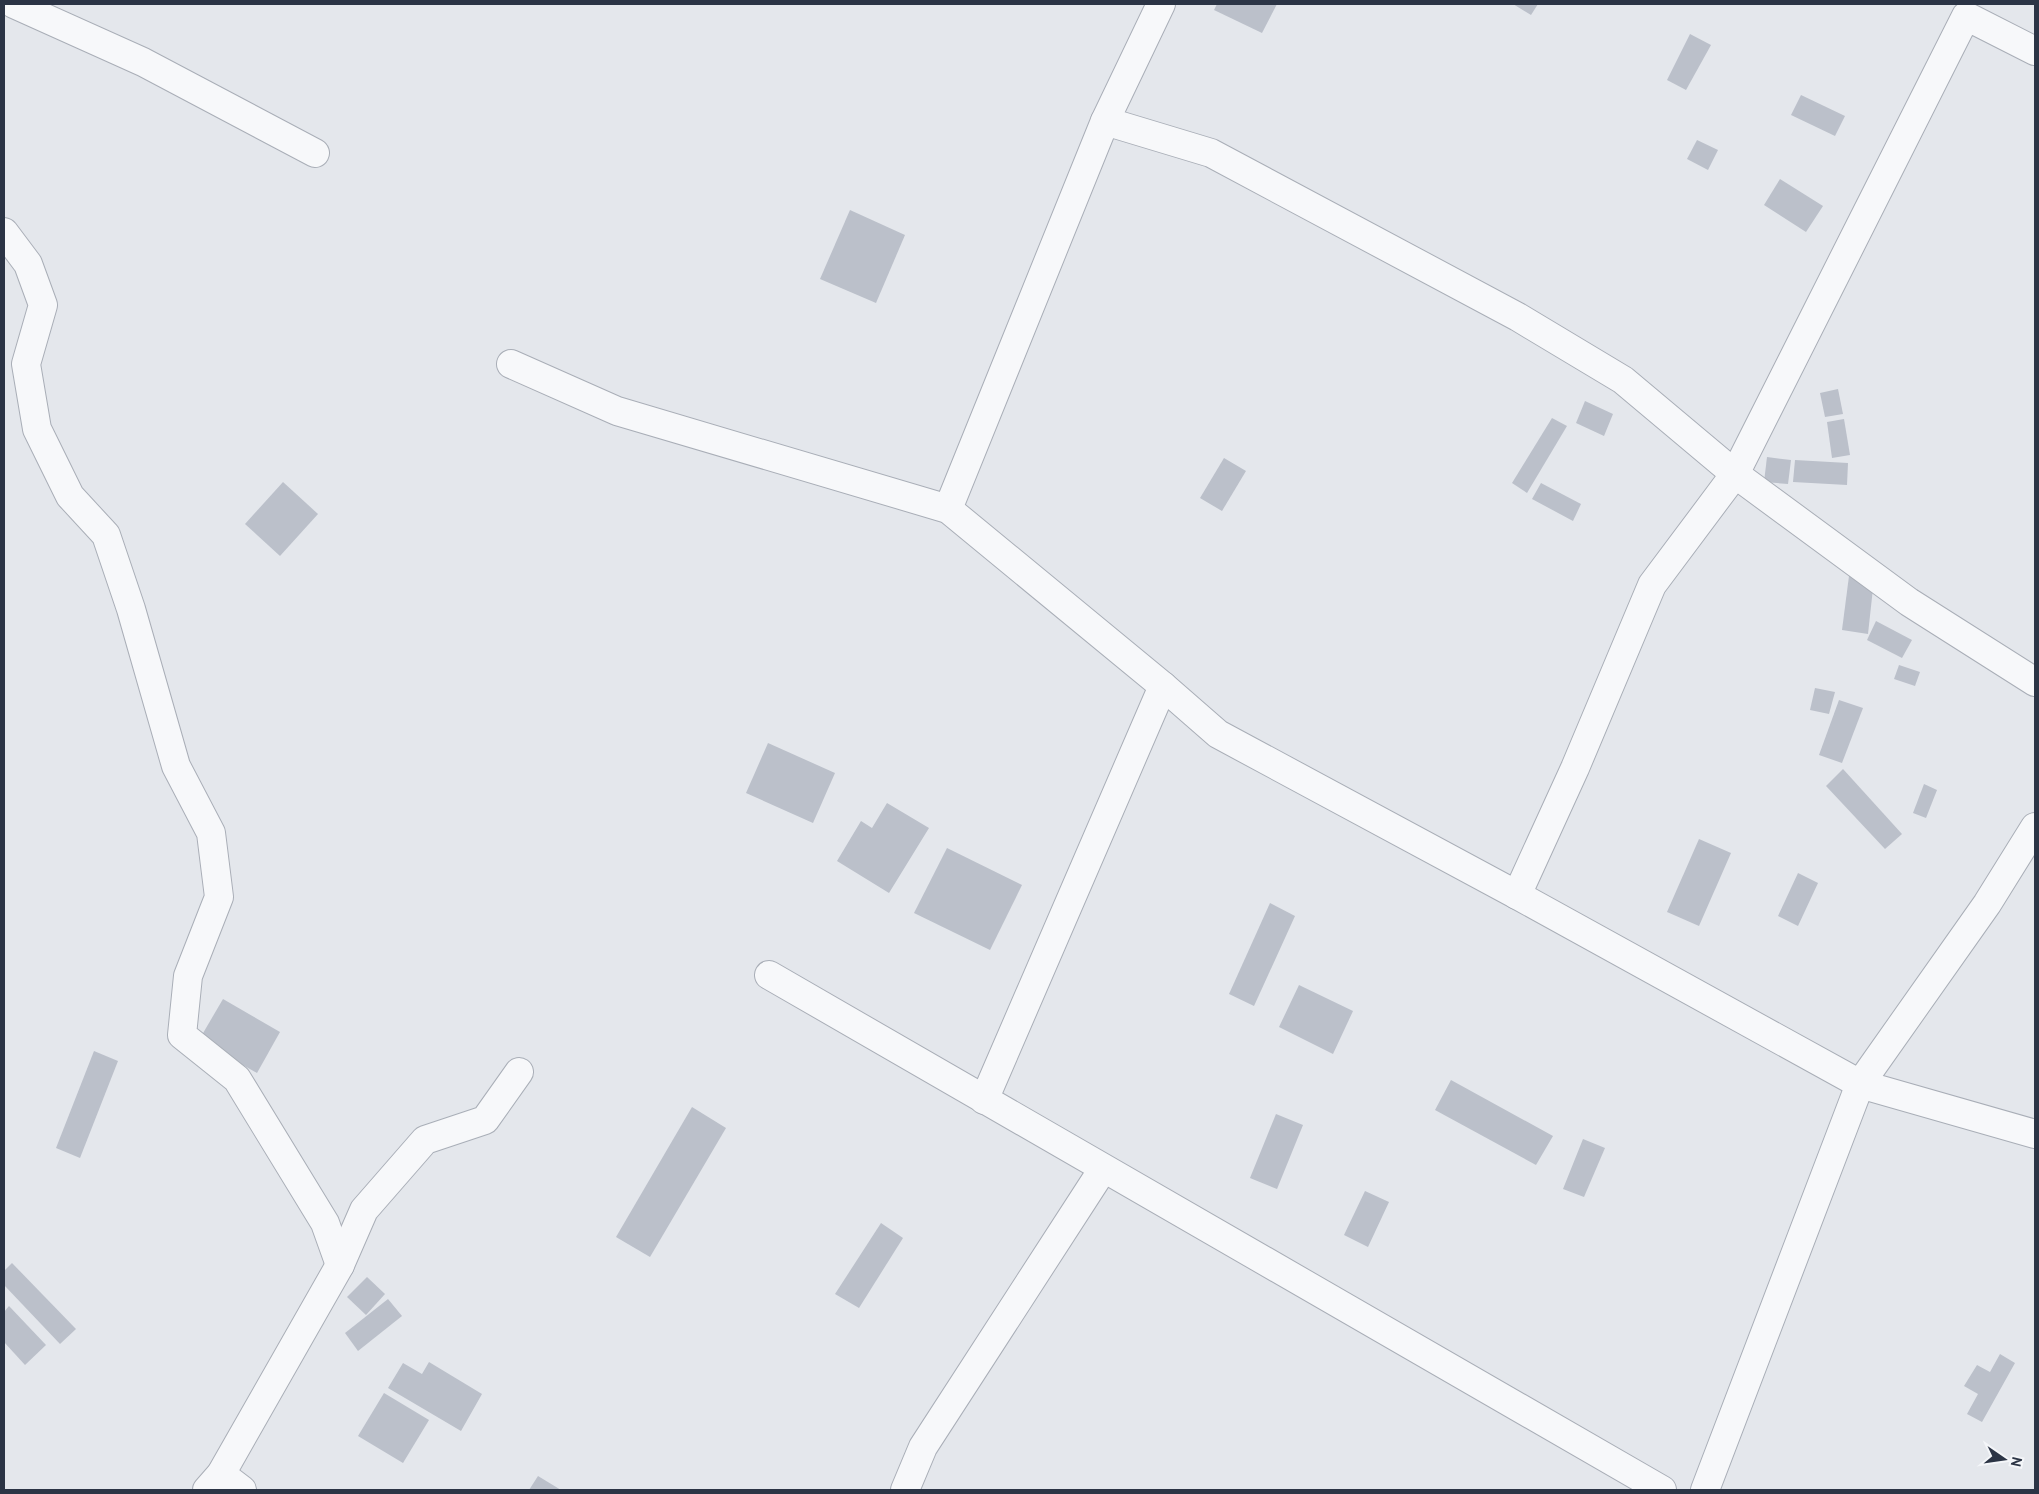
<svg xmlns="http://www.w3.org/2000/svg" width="2039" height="1494" font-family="'PT Sans',sans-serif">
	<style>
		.building { fill: #bbc0ca }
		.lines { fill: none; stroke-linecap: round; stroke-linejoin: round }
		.street-casing { stroke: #a9aeb7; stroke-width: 30 }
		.street { stroke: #f7f8fa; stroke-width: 28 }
	</style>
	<rect width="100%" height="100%" fill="#e4e7ec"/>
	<g class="building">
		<polygon points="1217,4 1277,4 1262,33 1214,10"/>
		<polygon points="1513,4 1538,4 1531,15"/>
		<polygon points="1690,34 1711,45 1686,90 1667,80"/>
		<polygon points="1801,95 1845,116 1835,136 1791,115"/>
		<polygon points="1697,140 1718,150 1708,170 1687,159"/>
		<polygon points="1780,179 1823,206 1806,232 1764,205"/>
		<polygon points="850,210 905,235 876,303 820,279"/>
		<polygon points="1838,389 1843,414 1825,417 1820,393"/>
		<polygon points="1585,401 1613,414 1604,436 1576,423"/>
		<polygon points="1552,418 1567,426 1527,493 1512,483"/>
		<polygon points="1844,419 1850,455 1832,458 1827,422"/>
		<polygon points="1767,457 1791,460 1788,484 1764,482"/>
		<polygon points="1224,458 1246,471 1222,511 1200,498"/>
		<polygon points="1795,460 1848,463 1847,485 1793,482"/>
		<polygon points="283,482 318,514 280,556 245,524"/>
		<polygon points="1541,483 1581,504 1573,521 1532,499"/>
		<polygon points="1849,576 1874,579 1868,634 1842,630"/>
		<polygon points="1876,621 1912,640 1902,658 1867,640"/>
		<polygon points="1899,665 1920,672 1915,686 1894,679"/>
		<polygon points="1815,688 1835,692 1829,714 1810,710"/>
		<polygon points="1839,700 1863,708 1842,763 1819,755"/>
		<polygon points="768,743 835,773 813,823 746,793"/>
		<polygon points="1843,769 1902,834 1885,849 1826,786"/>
		<polygon points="1924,784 1937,790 1926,818 1913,813"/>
		<polygon points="887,803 929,828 889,893 837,861 861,821 872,828"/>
		<polygon points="1699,839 1731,853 1699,926 1667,912"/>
		<polygon points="947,848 1022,885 990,950 914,913"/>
		<polygon points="1798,873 1818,883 1798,926 1778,916"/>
		<polygon points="1270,903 1295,916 1254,1006 1229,994"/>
		<polygon points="1299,985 1353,1011 1333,1054 1279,1027"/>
		<polygon points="223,999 280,1032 257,1073 199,1040"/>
		<polygon points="94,1051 118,1061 80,1158 56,1148"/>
		<polygon points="1451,1080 1553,1136 1536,1165 1435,1110"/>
		<polygon points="692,1107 726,1128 650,1257 616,1237"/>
		<polygon points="1276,1114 1303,1125 1277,1189 1250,1178"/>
		<polygon points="1583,1139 1605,1148 1584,1197 1563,1189"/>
		<polygon points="1365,1191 1389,1202 1368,1247 1344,1235"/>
		<polygon points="881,1223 903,1238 859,1308 835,1294"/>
		<polygon points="12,1263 76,1329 60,1344 4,1285 4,1271"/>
		<polygon points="367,1277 385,1294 366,1315 347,1297"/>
		<polygon points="388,1299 402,1316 358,1351 345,1333"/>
		<polygon points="9,1306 46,1345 25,1365 4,1342 4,1312"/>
		<polygon points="2000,1354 2015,1363 1982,1422 1967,1414 1978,1394 1964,1386 1977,1365 1990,1372"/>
		<polygon points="429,1362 482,1394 461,1431 388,1388 403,1363 422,1374"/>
		<polygon points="384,1393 429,1420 403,1463 358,1436"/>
		<polygon points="538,1476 561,1490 529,1490"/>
	</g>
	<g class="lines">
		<defs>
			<g id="street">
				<polyline points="14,4 143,62 315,153"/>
				<polyline points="1105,121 1211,153 1518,317 1623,380 1735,474 1909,602 2035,682"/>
				<polyline points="4,232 28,264 43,305 26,364 37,429 70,496 106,535 131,609 176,766 211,833 219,897 188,976 182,1035 237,1079 325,1223 340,1265"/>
				<polyline points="511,364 617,411 948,509 1163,686 1218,734 1517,895 1860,1084 2035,1134"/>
				<polyline points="948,509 1105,121 1161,4"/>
				<polyline points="1517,895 1575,768 1652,585 1735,474 1966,16 2035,51"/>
				<polyline points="769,975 1662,1490"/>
				<polyline points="984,1100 1163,686"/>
				<polyline points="221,1474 242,1490"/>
				<polyline points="207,1490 221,1474 340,1265 364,1210 425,1140 485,1120 519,1072"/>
				<polyline points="905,1490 923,1447 1103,1169"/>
				<polyline points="1705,1490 1860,1084 1987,904 2035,827"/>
			</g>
		</defs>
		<use href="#street" class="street-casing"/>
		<use href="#street" class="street"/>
	</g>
	<rect width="2039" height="1494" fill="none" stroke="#2b3445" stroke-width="10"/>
	<g transform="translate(2004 1459) rotate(103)" stroke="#f4f6f9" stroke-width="4" paint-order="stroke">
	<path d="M0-4L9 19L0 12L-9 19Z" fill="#2b3445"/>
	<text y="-8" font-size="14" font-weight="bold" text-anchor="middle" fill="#2b3445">N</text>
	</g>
</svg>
